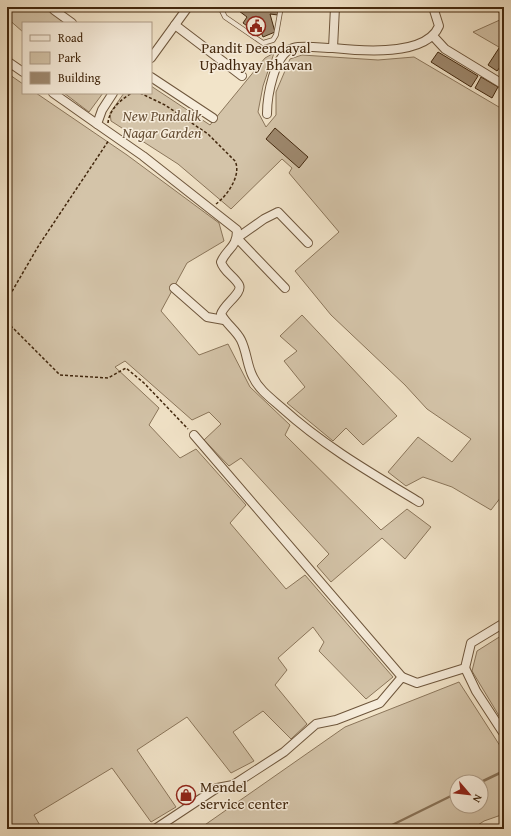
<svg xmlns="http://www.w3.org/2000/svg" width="511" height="836" font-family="'Gentium Book Plus',serif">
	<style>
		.green { fill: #d4c4a9; stroke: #8b765b; fill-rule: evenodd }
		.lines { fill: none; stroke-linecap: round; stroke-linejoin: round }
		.stream { stroke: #887257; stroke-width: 2.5 }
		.building { fill: #9e896f; stroke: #42270d }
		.lane-casing { stroke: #6e563c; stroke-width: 5.5 }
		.street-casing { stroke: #6e563c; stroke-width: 10 }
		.path { stroke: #42270d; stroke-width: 1.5; stroke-dasharray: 3 2; stroke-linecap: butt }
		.lane { stroke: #f7eddc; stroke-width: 4 }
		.street { stroke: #f7eddc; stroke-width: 8 }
		.labels { text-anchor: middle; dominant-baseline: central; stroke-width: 3; stroke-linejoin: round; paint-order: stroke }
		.poi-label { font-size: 15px; fill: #42270d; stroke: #f7eddc }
		.park-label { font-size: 15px; font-style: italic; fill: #664e34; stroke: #f7eddc }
	</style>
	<rect width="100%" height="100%" fill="#f2e4c9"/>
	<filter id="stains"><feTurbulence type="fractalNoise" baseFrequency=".005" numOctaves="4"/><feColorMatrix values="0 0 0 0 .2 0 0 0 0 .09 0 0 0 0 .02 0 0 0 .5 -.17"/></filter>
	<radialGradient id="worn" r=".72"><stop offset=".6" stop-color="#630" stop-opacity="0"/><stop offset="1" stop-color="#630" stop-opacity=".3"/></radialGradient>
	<g class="green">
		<polygon points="7,7 44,7 65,23 23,23 23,32 7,18"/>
		<polygon points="502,19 504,19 504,50 473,32"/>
		<polygon points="274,53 263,86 258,112 266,127 276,115 276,92 290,59 302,55 378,60 414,57 504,110 504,493 491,510 452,487 423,477 406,486 388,472 418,437 452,462 471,439 427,409 405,385 331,315 295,271 339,232 289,173 292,168 282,159 231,209 178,164 111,121 110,113 124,93 151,93 151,86 210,125 265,58"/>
		<polygon points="7,73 23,84 23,93 36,93 127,155 219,223 224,241 187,263 161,311 199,355 228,344 250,387 290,425 285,435 381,530 407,509 431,527 405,559 382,538 331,582 317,566 329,554 241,458 229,466 204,440 221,424 209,412 192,420 125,361 115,367 159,408 149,425 180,458 196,449 246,505 230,523 286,589 305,575 393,677 366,699 319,651 324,642 313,627 278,658 287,670 275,685 307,724 291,739 263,711 233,732 254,761 231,773 187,717 137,750 176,807 151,822 112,768 34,815 42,829 7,829"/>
		<polygon points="64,93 103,93 89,112"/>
		<polygon points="302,315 397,416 363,445 346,428 333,441 287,403 305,387 284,361 297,351 280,336"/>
		<polygon points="504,634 504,724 472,671 477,651"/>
		<path d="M 459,682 L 504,752 L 504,814 L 484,821 L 472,829 L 199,829 L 345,727 ZM 457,782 L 481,782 L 481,806 L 457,806 Z"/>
	</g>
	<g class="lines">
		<g class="stream">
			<polyline points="481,782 504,771"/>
			<polyline points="384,829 457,793"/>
		</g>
	</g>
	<g class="building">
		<polygon points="225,7 279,7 278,15 270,14 275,32 263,37 260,30 257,33 243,23 247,17 239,11 225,9"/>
		<polygon points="501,45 504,47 504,62 497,71 488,65"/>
		<polygon points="438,52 478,76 471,87 431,62"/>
		<polygon points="481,77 498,87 492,98 475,88"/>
		<polygon points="275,128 308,157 299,168 266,139"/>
	</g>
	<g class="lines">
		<defs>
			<polyline id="lane" points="220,7 225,17 263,43 273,40 276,35 281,7"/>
			<g id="street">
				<polyline points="56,7 54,10 72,23"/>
				<polyline points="501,7 504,12"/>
				<polyline points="175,25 242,76"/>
				<polyline points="433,36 445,49 504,85"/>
				<path d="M 333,48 C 361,51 426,57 439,26 L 433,7"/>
				<polyline points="151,58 188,7"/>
				<polyline points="7,61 23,72"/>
				<polyline points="151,77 213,118"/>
				<polyline points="53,93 97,124"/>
				<path d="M 113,93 L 102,110 L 97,124 L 143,156 L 237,230 C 237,248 227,248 221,262 C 224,272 234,276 239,285 C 243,293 224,304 221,314 C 226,324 236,330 241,340 C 247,352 247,366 253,377 C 259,390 272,399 282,408 C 324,446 371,473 419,502"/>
				<path d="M 267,114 C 267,97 274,54 293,48 C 303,45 322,48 333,48 L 335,7"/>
				<polyline points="174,288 207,317 224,320"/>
				<polyline points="285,288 237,238 264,219 278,212 308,243"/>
				<polyline points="194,435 402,677"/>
				<polyline points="465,668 476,691 504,734"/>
				<polyline points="155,829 217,788 233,785 284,752 316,724 336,720 380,703 402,677 417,683 465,668 471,643 504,623"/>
			</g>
		</defs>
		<use href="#lane" class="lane-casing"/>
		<use href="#street" class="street-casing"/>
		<g class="path">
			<path d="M 140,93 L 165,105 L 208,134 L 235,161 C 242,175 227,196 216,204"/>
			<path d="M 108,123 C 109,110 121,99 132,93"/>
			<polyline points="7,300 39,245 109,140"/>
			<polyline points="7,322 60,375 108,378 126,368 144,383 188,429"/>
		</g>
		<use href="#lane" class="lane"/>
		<use href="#street" class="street"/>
	</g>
	<defs>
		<symbol id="civic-ring" viewBox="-11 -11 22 22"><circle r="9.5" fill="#f7eddc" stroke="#8f2418" stroke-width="1.5"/><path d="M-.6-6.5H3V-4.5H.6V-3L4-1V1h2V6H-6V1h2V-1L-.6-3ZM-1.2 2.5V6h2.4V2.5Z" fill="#8f2418"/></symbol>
		<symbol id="shop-ring" viewBox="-11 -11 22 22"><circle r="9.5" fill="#f7eddc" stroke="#8f2418" stroke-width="1.5"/><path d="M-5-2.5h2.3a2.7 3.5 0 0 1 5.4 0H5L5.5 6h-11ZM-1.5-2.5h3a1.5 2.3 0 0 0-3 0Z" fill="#8f2418"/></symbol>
	</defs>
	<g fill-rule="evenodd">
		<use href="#civic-ring" x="245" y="15" width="22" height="22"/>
		<use href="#shop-ring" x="175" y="784" width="22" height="22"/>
	</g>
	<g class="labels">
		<g class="poi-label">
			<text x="256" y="47">Pandit Deendayal<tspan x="256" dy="17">Upadhyay Bhavan</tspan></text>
			<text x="200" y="786" text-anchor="start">Mendel<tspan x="200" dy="17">service center</tspan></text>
		</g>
		<g class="park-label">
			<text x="162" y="115">New Pundalik<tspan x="162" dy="17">Nagar Garden</tspan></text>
		</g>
	</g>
	<rect width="511" height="836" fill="none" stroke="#f2e4c9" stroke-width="24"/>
	<rect x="8" y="8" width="495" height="820" fill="none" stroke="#42270d" stroke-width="2"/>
	<rect x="12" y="12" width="487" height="812" fill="none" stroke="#42270d"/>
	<rect x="22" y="22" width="130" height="72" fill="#f7eddc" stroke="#af9e89"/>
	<rect x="30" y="35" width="20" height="6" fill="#f7eddc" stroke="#af9e89"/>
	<text x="58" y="42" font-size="12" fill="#42270d">Road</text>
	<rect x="30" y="52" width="20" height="12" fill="#d4c4a9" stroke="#af9e89"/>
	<text x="58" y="62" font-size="12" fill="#42270d">Park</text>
	<rect x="30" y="72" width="20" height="12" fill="#9e896f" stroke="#af9e89"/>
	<text x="58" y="82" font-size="12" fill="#42270d">Building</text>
	<g transform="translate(469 794) rotate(118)"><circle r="19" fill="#f7eddc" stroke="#af9e89"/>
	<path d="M0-3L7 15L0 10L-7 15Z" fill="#8f2418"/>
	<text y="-6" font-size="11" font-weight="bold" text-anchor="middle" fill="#42270d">N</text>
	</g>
	<rect width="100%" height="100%" filter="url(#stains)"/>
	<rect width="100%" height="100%" fill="url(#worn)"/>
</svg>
